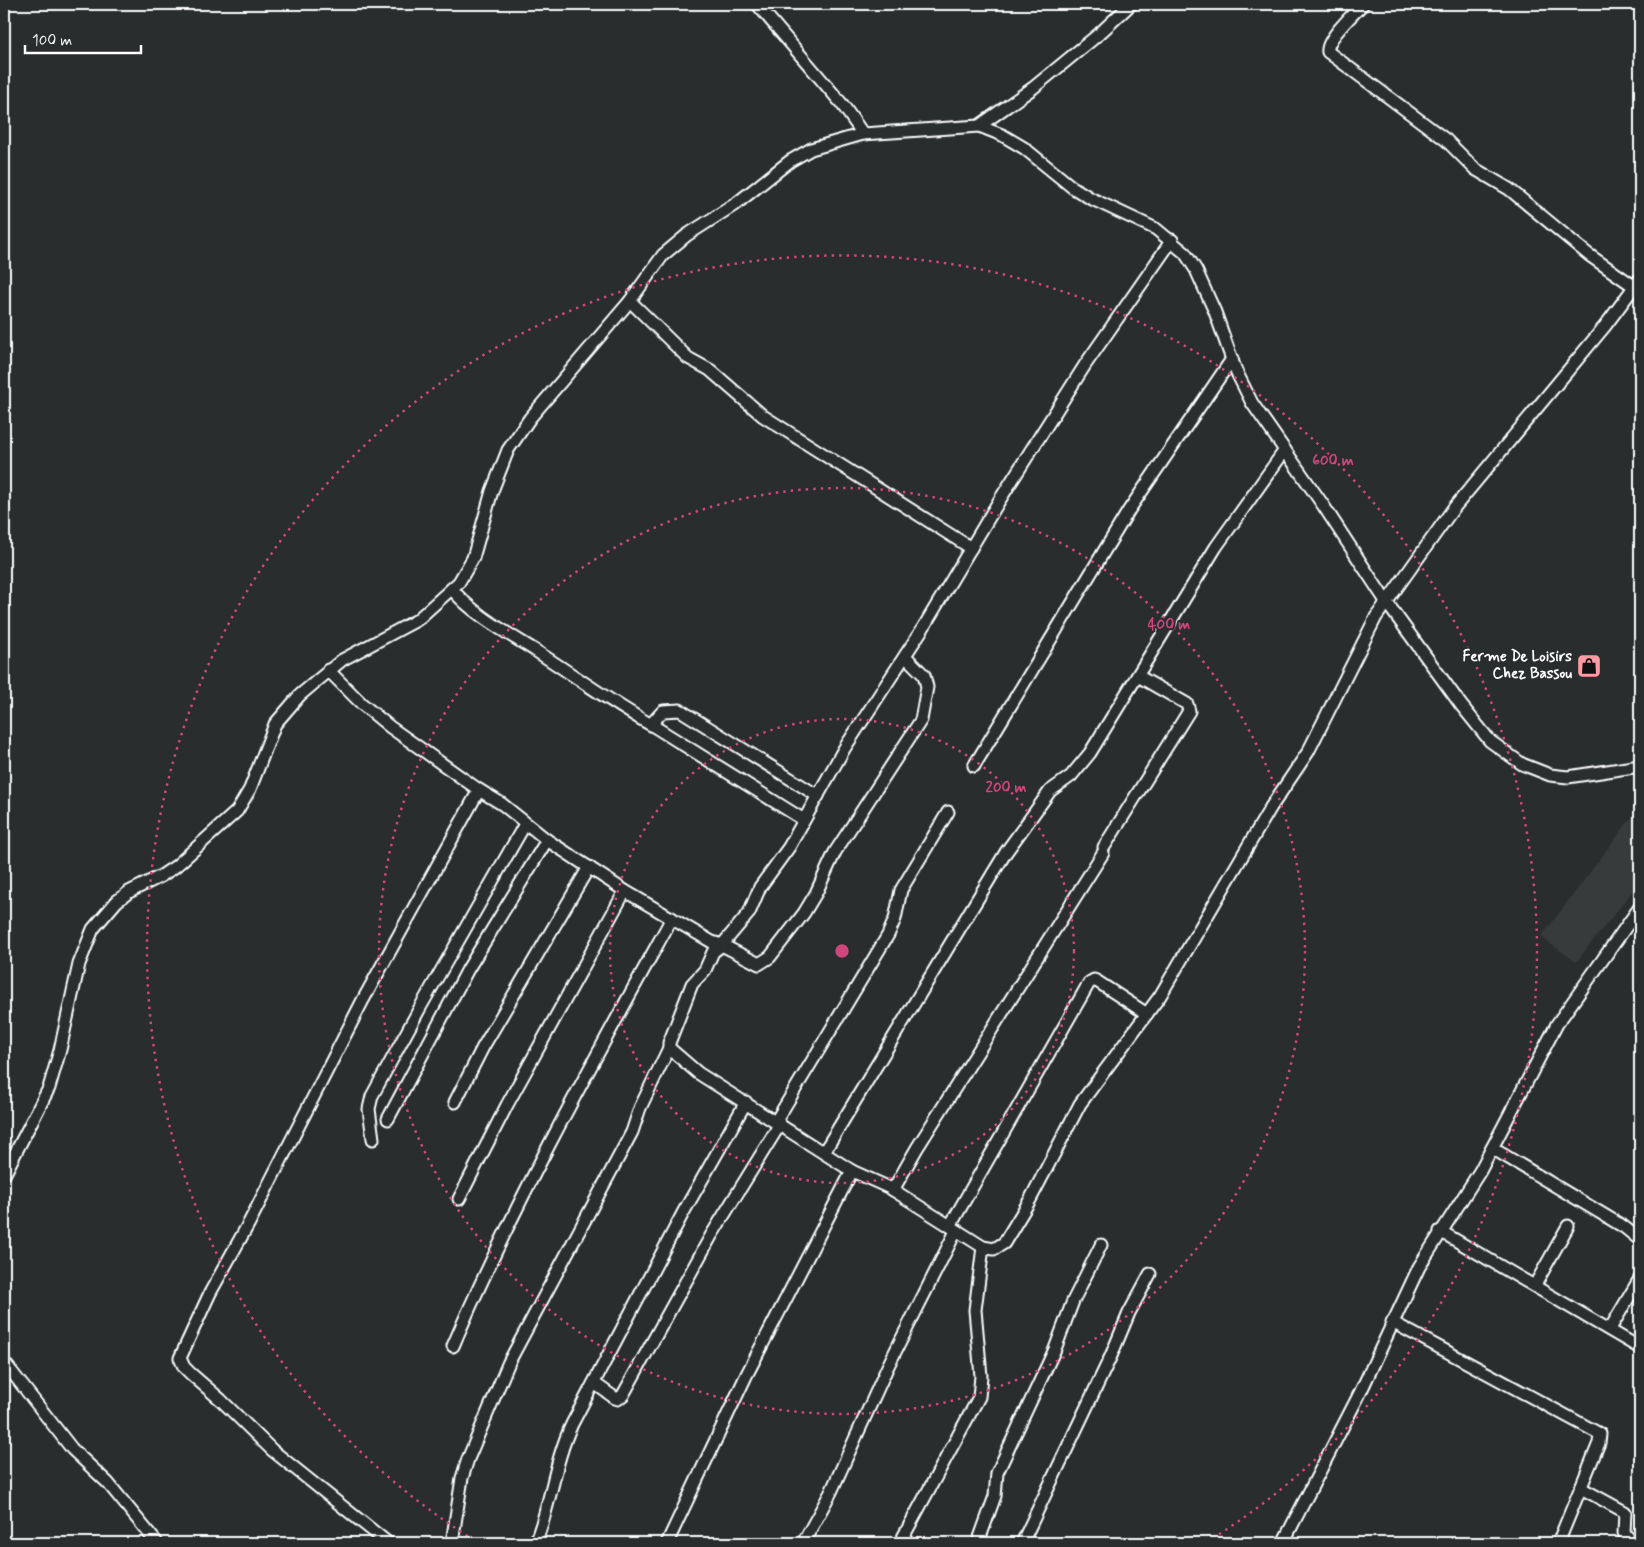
<svg xmlns="http://www.w3.org/2000/svg" width="1644" height="1547" font-family="Mynerve,sans-serif">
	<style>
		.built { fill: #373a3b }
		.lines { fill: none; stroke-linecap: round; stroke-linejoin: round }
		.minor-casing { stroke: #fff; stroke-width: 15 }
		.minor { stroke: #2a2d2e; stroke-width: 11 }
		.ring { fill: none; stroke: #ce467c; stroke-width: 2.5; stroke-dasharray: 2.5 5 }
		.labels { text-anchor: middle; dominant-baseline: central; stroke-width: 4; stroke-linejoin: round; paint-order: stroke }
		.poi-label { font-size: 15px; font-weight: bold; fill: #fff; stroke: #2a2d2e; text-anchor: end }
		.centre { fill: #ce467c; stroke: #2a2d2e; stroke-width: 2.5 }
		.ring-label { font-size: 15px; text-anchor: middle; font-weight: bold; fill: #ce467c; stroke: #2a2d2e; stroke-width: 4; stroke-linejoin: round; paint-order: stroke }
	</style>
	<rect width="100%" height="100%" fill="#2a2d2e"/>
	<filter id="ink" filterUnits="userSpaceOnUse"><feTurbulence type="fractalNoise" baseFrequency=".02" numOctaves="2"/><feDisplacementMap in="SourceGraphic" scale="10" xChannelSelector="R" yChannelSelector="G"/><feConvolveMatrix kernelMatrix="1 2 1 2 8 2 1 2 1" color-interpolation-filters="sRGB"/></filter>
	<g filter="url(#ink)">
		<polygon class="built" points="1640,806 1640,882 1576,962 1541,937"/>
		<g class="lines">
			<defs>
				<g id="minor">
					<polyline points="757,4 842,104 863,134"/>
					<path d="M 1363,4 C 1354,13 1325,41 1328,52 L 1446,140 L 1475,169 L 1509,189 L 1589,255 L 1635,287"/>
					<polyline points="979,126 1002,135 1024,148 1072,187 1090,198 1156,229 1185,253 1196,270 1215,312 1236,371 1252,403 1323,505 1387,603 1461,705 1490,741 1522,764 1550,775 1568,777 1640,766"/>
					<polyline points="630,301 688,358 710,370 763,416 971,548"/>
					<path d="M 452,589 C 472,614 509,634 536,651 C 575,676 612,703 653,726"/>
					<polyline points="905,656 924,675 927,687 921,720 835,852 816,893 804,913 770,957 759,964 722,945 713,952 705,970 692,984 669,1043 669,1048 698,1073 852,1171 890,1188 983,1247 994,1249 1004,1243 1030,1200 1080,1104 1160,996 1271,807 1308,752 1376,617 1453,509 1605,326 1640,279"/>
					<polyline points="328,670 362,704 390,727 479,790 502,804 547,840 625,891 712,942 722,945 749,913 760,887 789,847 844,749 923,628 999,501 1085,365 1172,240"/>
					<polyline points="974,766 1129,510 1232,359"/>
					<polyline points="804,820 655,727 653,722 663,711 680,710 818,796"/>
					<polyline points="1104,847 1189,711 1187,704 1138,676"/>
					<polyline points="455,1102 483,1047 589,867"/>
					<polyline points="388,1119 468,969 547,840"/>
					<polyline points="776,1121 888,935 895,919 901,890 948,812"/>
					<polyline points="373,1139 369,1109 372,1096 421,1006 525,824"/>
					<polyline points="1492,1148 1624,1227 1640,1240"/>
					<polyline points="824,1152 1006,852 1050,791 1071,776 1090,753 1216,547 1285,450"/>
					<polyline points="4,1175 49,1088 60,1050 79,964 93,929 117,901 129,892 161,876 176,866 237,811 250,789 275,724 300,695 342,660 417,620 459,582 473,558 492,491 508,450 530,418 630,301 663,255 687,235 737,203 790,161 811,149 863,134 979,126 1033,88 1099,34 1131,4"/>
					<polyline points="893,1190 917,1148 1103,853"/>
					<polyline points="459,1199 507,1105 625,891"/>
					<polyline points="950,1226 1089,983 1094,980 1098,982 1147,1014"/>
					<polyline points="1440,1231 1640,1348"/>
					<polyline points="1535,1285 1568,1226"/>
					<polyline points="1392,1322 1600,1434 1599,1443 1558,1543"/>
					<polyline points="1610,1329 1639,1280"/>
					<path d="M 453,1346 C 516,1199 595,1058 672,918"/>
					<polyline points="4,1362 72,1449 108,1483 157,1543"/>
					<polyline points="594,1383 615,1398 618,1399 623,1395 711,1236 780,1124"/>
					<polyline points="1581,1488 1625,1512 1624,1533 1633,1543"/>
					<polyline points="388,1543 272,1450 221,1400 191,1374 184,1367 180,1358 210,1293 249,1223 363,1000 479,790"/>
					<polyline points="452,1543 462,1478 468,1459 509,1362 632,1132 640,1108 669,1048"/>
					<path d="M 535,1543 C 551,1505 554,1462 572,1424 L 683,1213 L 746,1102"/>
					<polyline points="667,1543 746,1376 852,1171"/>
					<polyline points="803,1543 831,1492 888,1366 956,1231"/>
					<polyline points="900,1543 979,1397 981,1376 975,1310 983,1247"/>
					<polyline points="978,1543 995,1496 997,1473 1055,1349 1073,1301 1101,1245"/>
					<polyline points="1022,1543 1111,1356 1129,1313 1150,1274"/>
					<polyline points="1283,1543 1360,1393 1419,1267 1480,1171 1557,1024 1640,907"/>
				</g>
			</defs>
			<use href="#minor" class="minor-casing"/>
			<use href="#minor" class="minor"/>
		</g>
	</g>
	<g class="ring">
		<circle cx="842" cy="951" r="232"/>
		<circle cx="842" cy="951" r="463"/>
		<path d="M474 1540A695 695 0 1 1 1210 1540"/>
	</g>
	<defs>
		<symbol id="shop-square" viewBox="-11 -11 22 22"><rect x="-9" y="-9" width="18" height="18" rx="4" fill="#ff9aa2" stroke="#2a2d2e"/><path d="M-5-2.5h2.3a2.7 3.5 0 0 1 5.4 0H5L5.5 6h-11ZM-1.5-2.5h3a1.5 2.3 0 0 0-3 0Z" fill="#111"/></symbol>
	</defs>
	<g fill-rule="evenodd">
		<use href="#shop-square" x="1575" y="652" width="28" height="28"/>
	</g>
	<g class="labels">
		<g class="poi-label">
			<text x="1572" y="657">Ferme De Loisirs<tspan x="1572" dy="17">Chez Bassou</tspan></text>
		</g>
	</g>
	<circle cx="842" cy="951" r="8" class="centre"/>
	<g class="ring-label">
		<text x="1333" y="465">600 m</text>
		<text x="1169" y="629">400 m</text>
		<text x="1006" y="792">200 m</text>
	</g>
	<rect width="1644" height="1547" fill="none" stroke="#2a2d2e" stroke-width="20"/>
	<rect x="10" y="10" width="1624" height="1527" fill="none" stroke="#fff" stroke-width="2" filter="url(#ink)"/>
	<path d="M25 45v8h116v-8" fill="none" stroke="#ffffff" stroke-width="2.5"/>
	<text x="32" y="45" font-size="15" fill="#ffffff" stroke="#2a2d2e" stroke-width="4" paint-order="stroke">100 m</text>
</svg>
